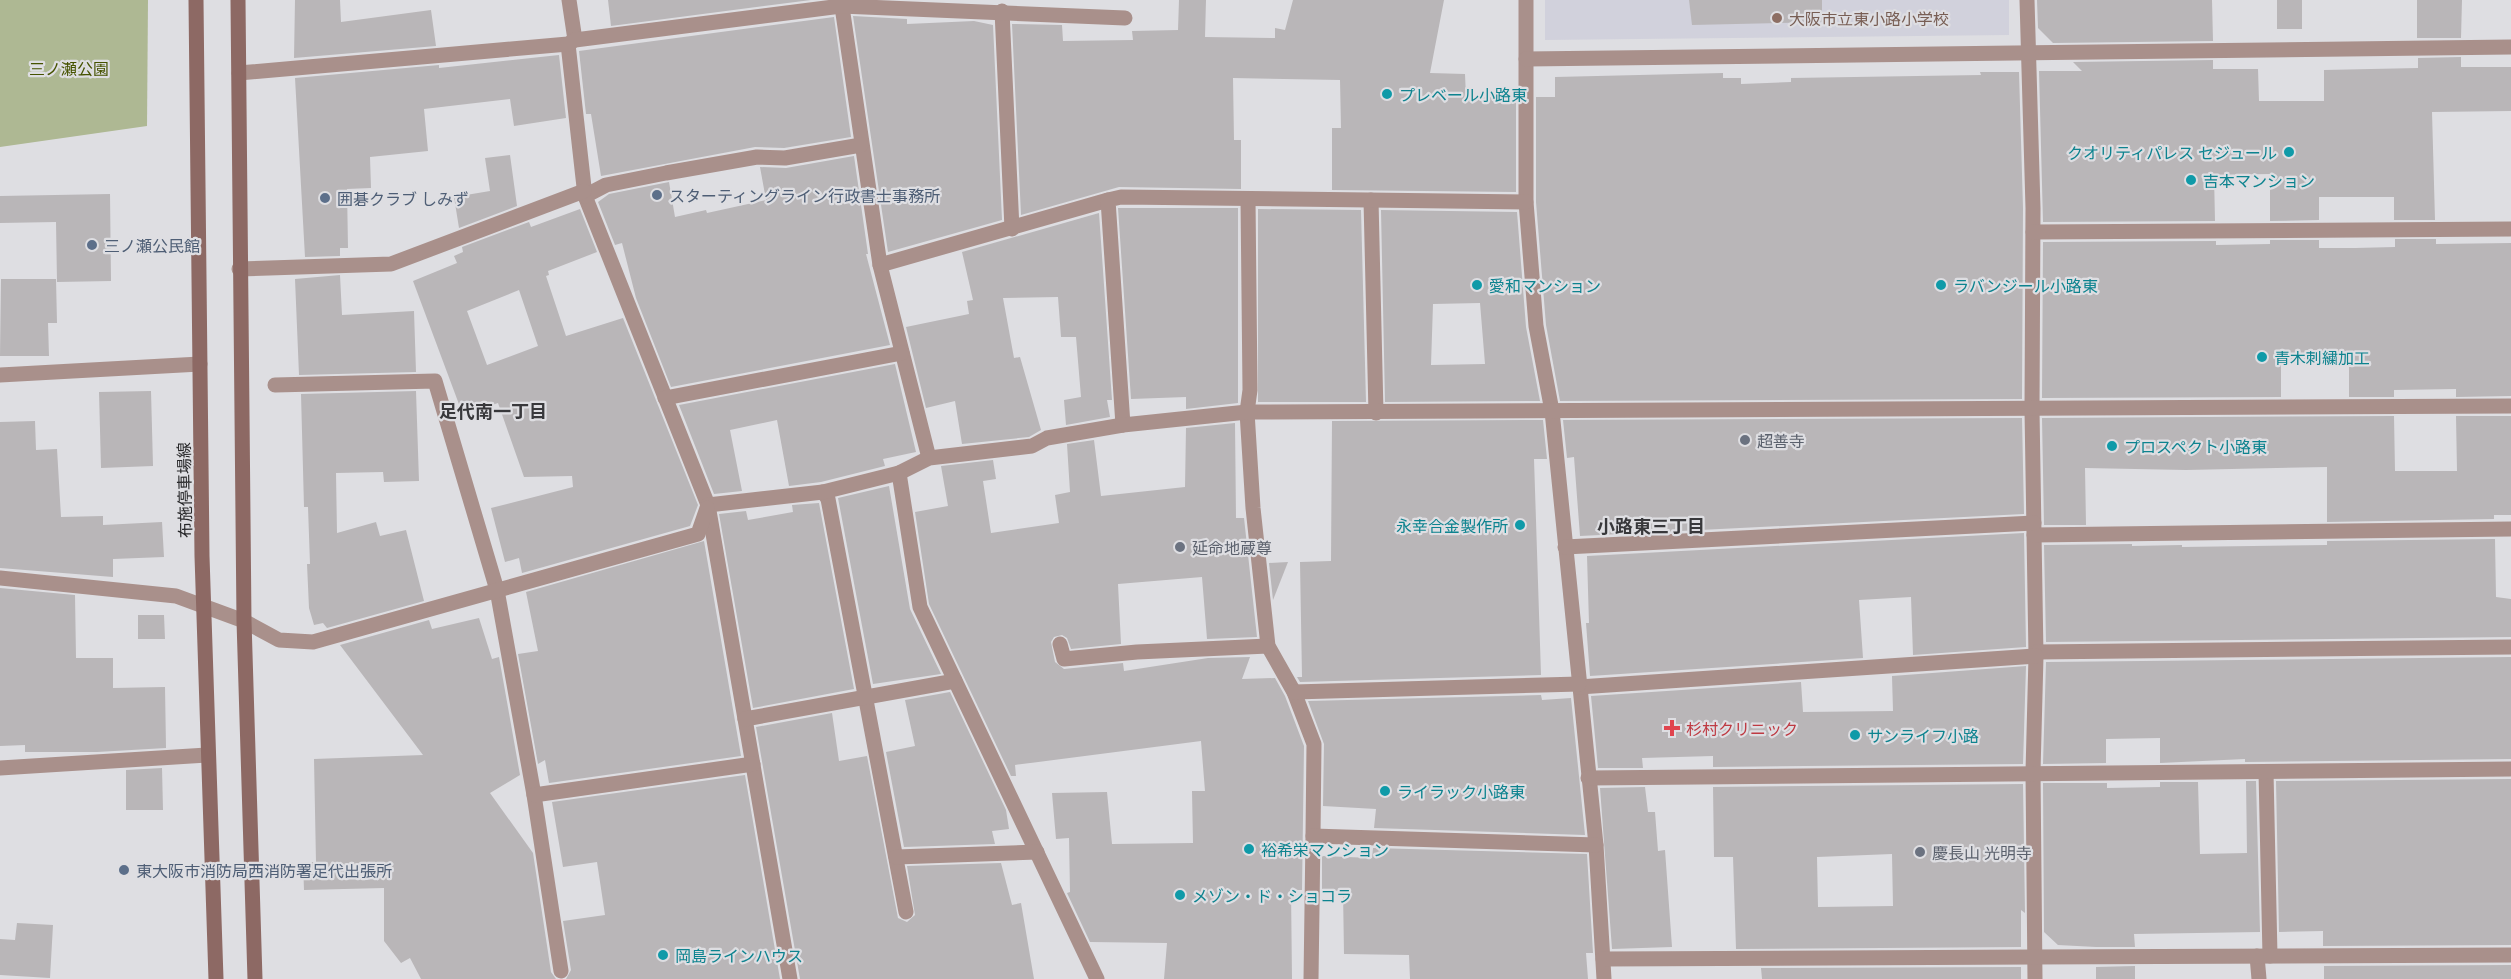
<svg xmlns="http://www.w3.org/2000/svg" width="2511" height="979" font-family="Lato,'Noto Sans JP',sans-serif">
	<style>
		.built { fill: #d1d1dc }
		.green { fill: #aeb893 }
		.building { fill: #b9b6b8; fill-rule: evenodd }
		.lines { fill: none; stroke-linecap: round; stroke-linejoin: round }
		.street { stroke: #a9908b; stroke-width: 15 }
		.secondary { stroke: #8d6964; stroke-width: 15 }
		.education-dot { fill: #8d6e63; stroke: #dedee2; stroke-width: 2 }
		.culture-dot { fill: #0f9aa8; stroke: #dedee2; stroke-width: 2 }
		.service-dot { fill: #5c6f8a; stroke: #dedee2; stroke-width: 2 }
		.worship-dot { fill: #6b7280; stroke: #dedee2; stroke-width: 2 }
		.health-dot { fill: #e0444e; stroke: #dedee2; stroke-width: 2 }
		.labels { text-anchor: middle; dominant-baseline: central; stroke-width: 4.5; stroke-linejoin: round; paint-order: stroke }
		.education-label { font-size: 16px; fill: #785e54; stroke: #dedee2; text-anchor: start }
		.park-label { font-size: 16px; fill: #465300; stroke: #dedee2 }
		.culture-label { font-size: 16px; fill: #0d838f; stroke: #dedee2; text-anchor: start }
		.service-label { font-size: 16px; fill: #4e5e75; stroke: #dedee2; text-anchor: start }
		.worship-label { font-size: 16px; fill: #5b616d; stroke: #dedee2; text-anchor: start }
		.street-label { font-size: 16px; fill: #262628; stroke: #dedee2 }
		.health-label { font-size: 16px; fill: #be3a42; stroke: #dedee2; text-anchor: start }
		.neighbourhood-label { font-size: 18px; font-weight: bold; fill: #38383b; stroke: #dedee2 }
	</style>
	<rect width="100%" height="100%" fill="#dedee2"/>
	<polygon class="built" points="1545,0 2009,0 2009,35 1545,40"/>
	<polygon class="green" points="0,0 148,0 147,126 0,147"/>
	<g class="building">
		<polygon points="295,0 340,0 341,22 431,10 436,46 294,58"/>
		<polygon points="608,0 811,0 611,26"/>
		<polygon points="1179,0 1206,0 1205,37 1275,38 1275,28 1285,30 1293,0 1444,0 1430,73 1465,74 1466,97 1516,97 1516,192 1332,190 1332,128 1341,128 1340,80 1233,78 1234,140 1241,140 1241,189 1119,187 1021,215 1012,24 1062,25 1063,41 1133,40 1132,31 1178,30"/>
		<polygon points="1689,0 1822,0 1822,22 1692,25"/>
		<polygon points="2037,0 2212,0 2213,41 2053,43 2038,28"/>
		<rect x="2277" y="0" width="25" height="29"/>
		<polygon points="2417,0 2462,0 2461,38 2417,38"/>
		<polygon points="853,16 907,19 907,24 974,21 993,25 1002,220 888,252"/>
		<polygon points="834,17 851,137 784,148 755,147 601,176 591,114 586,114 579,51"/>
		<polygon points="559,55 566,118 514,126 510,99 424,109 428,151 370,157 371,188 347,189 348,248 340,248 340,256 305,257 295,78 439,65 439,68"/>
		<polygon points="2461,57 2461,67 2511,67 2511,111 2432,112 2435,220 2394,220 2394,197 2319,197 2319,220 2270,221 2270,174 2214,175 2215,221 2043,222 2039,71 2082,71 2073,62 2213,60 2213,69 2258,69 2259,101 2324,101 2324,70 2418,68 2418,58"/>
		<polygon points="1980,72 2019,72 2023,208 2022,399 1560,401 1546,325 1536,202 1536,97 1555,97 1555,77 1723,73 1723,78 1741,78 1741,84 1791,82 1791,78 1981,75"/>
		<polygon points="510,155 517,206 459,228 454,197 490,191 485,158"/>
		<polygon points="854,156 868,254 866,254 890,345 671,387 636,298 622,243 615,245 598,202 609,194 669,182 675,217 706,210 707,213 766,200 760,167 786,168"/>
		<polygon points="110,194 111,281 57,282 56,222 0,223 0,196"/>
		<polygon points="1118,208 1238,208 1238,403 1186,409 1186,397 1131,399"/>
		<path d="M 580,209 L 597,252 L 548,271 L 549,275 L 546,276 L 566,336 L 623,318 L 698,505 L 690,526 L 522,573 L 519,558 L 505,562 L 491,508 L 573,487 L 572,476 L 524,477 L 498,403 L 463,415 L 413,281 L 457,263 L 454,256 L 463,252 L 462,247 L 529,222 L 531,227 ZM 519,290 L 538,346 L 487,365 L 467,311 Z"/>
		<polygon points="1258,209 1361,210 1366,402 1258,402"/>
		<path d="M 1381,210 L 1517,212 L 1526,327 L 1540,401 L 1385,402 ZM 1480,303 L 1485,364 L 1431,365 L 1433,304 Z"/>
		<polygon points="1099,213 1112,400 1107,400 1110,417 1066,425 1064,400 1081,397 1076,337 1061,337 1058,297 1003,298 1014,358 1020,357 1041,430 1029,437 962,444 955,401 926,408 906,327 969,314 967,301 973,300 962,252"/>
		<polygon points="2395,239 2436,239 2436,244 2511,243 2511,396 2456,397 2456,389 2394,390 2394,397 2349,397 2349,360 2281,359 2281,397 2042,398 2043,242 2216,241 2216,245 2270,244 2270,240 2319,240 2319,248 2355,248 2395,247"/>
		<polygon points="340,275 342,315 414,311 416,372 299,375 295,279"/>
		<polygon points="1,279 56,279 57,323 48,323 49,356 0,356"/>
		<polygon points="895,364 916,452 883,459 885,466 821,482 789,486 777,420 730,430 742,491 714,494 679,405"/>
		<polygon points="151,391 153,466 101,468 99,392"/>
		<polygon points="416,391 419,481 384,482 383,472 336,473 337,533 376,522 380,536 406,530 424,601 327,628 323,623 314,625 309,608 307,564 310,564 308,507 304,507 301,394"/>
		<polygon points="2394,416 2395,471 2457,471 2456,416 2511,416 2511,515 2494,515 2494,519 2327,522 2327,467 2186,470 2085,468 2086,525 2044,525 2042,418"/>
		<polygon points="2022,418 2024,514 1580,536 1574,457 1567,458 1563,420"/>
		<polygon points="1543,420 1547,459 1534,459 1541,675 1300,682 1297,677 1302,677 1300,562 1331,561 1332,421"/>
		<polygon points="35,421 36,450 57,449 61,517 103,516 103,525 162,522 164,557 113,559 113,577 0,568 0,422"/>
		<polygon points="1235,423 1236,518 1244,518 1257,637 1207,639 1202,577 1118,584 1121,644 1071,649 1067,638 1062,635 1054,637 1051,642 1055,662 1064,669 1123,663 1124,671 1208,658 1250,657 1242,679 1275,678 1285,696 1304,746 1302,890 1291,890 1292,979 1164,979 1167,943 1090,942 1067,893 1070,892 1069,838 1056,839 1052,793 1107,792 1112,844 1193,843 1192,791 1205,791 1201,741 1015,765 1016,776 1011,776 929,604 915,512 948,506 941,466 993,460 996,479 983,481 991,533 1059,523 1055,495 1070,492 1067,444 1094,440 1101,496 1185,487 1186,428"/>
		<polygon points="889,486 910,609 941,674 873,684 838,498"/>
		<polygon points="819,503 854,689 753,708 719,514 746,511 748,520 793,512 792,505"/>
		<polygon points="2024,533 2026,647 1913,655 1911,597 1859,600 1863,658 1590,676 1586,623 1589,623 1587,556"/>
		<polygon points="2495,539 2496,597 2511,599 2511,637 2046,642 2044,545 2132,544 2132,546 2182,545 2182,547 2327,545 2327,541"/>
		<polygon points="704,541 741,756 549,783 545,760 538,764 518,654 538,651 526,592"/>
		<polygon points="1288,562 1273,600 1269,563"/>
		<polygon points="0,588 75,595 76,658 113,658 113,688 165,687 166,748 97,752 25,752 25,745 0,746"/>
		<polygon points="138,615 164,615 165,639 138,639"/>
		<polygon points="479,618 492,659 499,657 520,775 490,793 533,853 551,972 556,979 421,979 410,958 401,963 384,941 384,888 304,890 303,862 316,862 314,759 423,755 340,645 429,620 432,629"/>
		<polygon points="2511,657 2511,759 2245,762 2245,759 2160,763 2160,738 2106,739 2106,763 2043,764 2046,662"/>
		<polygon points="2026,666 2023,764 1713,767 1713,756 1642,758 1643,768 1598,768 1591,696 1801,682 1803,712 1893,711 1892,676"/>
		<polygon points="950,692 1006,810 1009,829 992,831 995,844 904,847 886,752 915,746 905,700"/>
		<polygon points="1541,695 1542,700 1571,698 1585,835 1374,828 1376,809 1323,806 1324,744 1308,701"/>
		<polygon points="832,713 839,761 867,756 898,918 907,922 915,915 907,866 1001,863 1012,905 1021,903 1034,979 800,979 756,727"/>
		<polygon points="162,768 163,810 126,810 126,770"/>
		<polygon points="745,775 780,979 566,979 571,970 563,921 605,915 597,862 563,867 552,802"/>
		<polygon points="2511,779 2511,945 2323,946 2323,931 2279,932 2276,781"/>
		<polygon points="2246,781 2256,781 2260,932 2134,934 2135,947 2096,947 2058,945 2044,932 2043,783 2107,783 2107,788 2160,787 2160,782 2198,782 2200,854 2247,853"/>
		<path d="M 2023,784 L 2025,913 L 2021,910 L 2021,947 L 1736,949 L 1733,857 L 1714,857 L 1713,787 ZM 1892,854 L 1893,906 L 1818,907 L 1817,857 Z"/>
		<polygon points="1645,787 1648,812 1655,812 1658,851 1665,850 1672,947 1612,949 1600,788"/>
		<polygon points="1373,848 1587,854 1593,953 1586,953 1588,979 1410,979 1409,955 1344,954 1343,891 1322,890 1322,856 1372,858"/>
		<polygon points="17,923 53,925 50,978 0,975 0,939 15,940"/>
		<polygon points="2511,965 2511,979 2324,979 2324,966"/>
		<polygon points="2135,966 2135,979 2096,979 2096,967"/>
		<polygon points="2021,967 2021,979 1762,979 1761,968"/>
	</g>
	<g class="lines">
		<g class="street">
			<polyline points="569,0 575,40"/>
			<polyline points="841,0 880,265 929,458"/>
			<polyline points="1526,0 1526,202 1536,326 1552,411 1596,845 1604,979"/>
			<polyline points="2027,0 2033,208 2032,410 2036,656 2033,772 2035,979"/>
			<polyline points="1002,11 1012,229"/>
			<polyline points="568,44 585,196 708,505 790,979"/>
			<polyline points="1526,59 2511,47"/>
			<polyline points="239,73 568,44 575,40 841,6 1125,18"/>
			<polyline points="585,196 606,185 666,173 757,157 785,158 861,145"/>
			<polyline points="1248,199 1250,390 1247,412 1253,508 1268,646 1294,692 1314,744 1313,836"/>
			<polyline points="1371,200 1376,413"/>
			<polyline points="2033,232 2511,229"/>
			<polyline points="880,265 1108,200"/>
			<polyline points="239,269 391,264 584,191"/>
			<polyline points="0,375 200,364"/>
			<polyline points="275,385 435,381 497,590 534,795 561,971"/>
			<polyline points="665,398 902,353"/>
			<polyline points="1123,425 1108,200 1121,197 1526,202"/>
			<polyline points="899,473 920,607 1097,979"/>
			<polyline points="823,492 828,499 906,912"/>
			<polyline points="708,505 823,492 899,473 929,458 1032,446 1047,438 1123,425 1247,412 2511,406"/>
			<polyline points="2034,535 2511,529"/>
			<polyline points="1565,547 2034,523"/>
			<polyline points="0,578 176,596 244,621 279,640 313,642 698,534 707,508"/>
			<polyline points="1060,644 1064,659 1137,652 1268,646"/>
			<polyline points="2036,652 2511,647"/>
			<polyline points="1579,687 2036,656"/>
			<polyline points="1294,692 1579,684"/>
			<polyline points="745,719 955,681"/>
			<polyline points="0,768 207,755"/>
			<polyline points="2266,772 2270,956"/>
			<polyline points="1588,778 2511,769"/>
			<polyline points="534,795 753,764"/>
			<polyline points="896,857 1037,852"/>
			<polyline points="2257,956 2259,979"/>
			<polyline points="1603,959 2511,955"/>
			<polyline points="1311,979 1313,836 1596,845"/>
		</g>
		<g class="secondary">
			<polyline points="196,0 202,556 216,979"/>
			<polyline points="238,0 244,621 255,979"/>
		</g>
	</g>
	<circle class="education-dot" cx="1777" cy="18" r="6"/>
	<g class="culture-dot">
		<circle cx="1387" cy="94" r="6"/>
		<circle cx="2289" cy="152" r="6"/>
		<circle cx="2191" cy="180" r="6"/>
		<circle cx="1477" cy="285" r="6"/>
		<circle cx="1941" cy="285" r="6"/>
		<circle cx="2262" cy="357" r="6"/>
		<circle cx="2112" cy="446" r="6"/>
		<circle cx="1520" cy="525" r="6"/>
		<circle cx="1855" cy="735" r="6"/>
		<circle cx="1385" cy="791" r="6"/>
		<circle cx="1249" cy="849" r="6"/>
		<circle cx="1180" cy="895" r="6"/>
		<circle cx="663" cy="955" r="6"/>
	</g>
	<g class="service-dot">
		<circle cx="657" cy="195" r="6"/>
		<circle cx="325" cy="198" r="6"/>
		<circle cx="92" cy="245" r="6"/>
		<circle cx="124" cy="870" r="6"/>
	</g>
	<g class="worship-dot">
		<circle cx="1745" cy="440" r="6"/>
		<circle cx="1180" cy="547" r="6"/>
		<circle cx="1920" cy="852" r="6"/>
	</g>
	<path class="health-dot" d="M1669 719h6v6h6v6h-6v6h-6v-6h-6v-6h6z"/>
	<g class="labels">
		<g class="education-label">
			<text x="1789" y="18">大阪市立東小路小学校</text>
		</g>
		<g class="park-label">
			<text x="69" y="68">三ノ瀬公園</text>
		</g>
		<g class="culture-label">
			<text x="1399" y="94">プレベール小路東</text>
			<text x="2277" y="152" text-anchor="end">クオリティパレス セジュール</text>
			<text x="2203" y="180">吉本マンション</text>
			<text x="1489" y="285">愛和マンション</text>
			<text x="1953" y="285">ラバンジール小路東</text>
			<text x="2274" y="357">青木刺繍加工</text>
			<text x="2124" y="446">プロスペクト小路東</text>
			<text x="1508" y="525" text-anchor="end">永幸合金製作所</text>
			<text x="1867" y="735">サンライフ小路</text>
			<text x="1397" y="791">ライラック小路東</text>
			<text x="1261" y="849">裕希栄マンション</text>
			<text x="1192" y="895">メゾン・ド・ショコラ</text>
			<text x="675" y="955">岡島ラインハウス</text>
		</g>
		<g class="service-label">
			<text x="669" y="195">スターティングライン行政書士事務所</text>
			<text x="337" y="198">囲碁クラブ しみず</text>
			<text x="104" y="245">三ノ瀬公民館</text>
			<text x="136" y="870">東大阪市消防局西消防署足代出張所</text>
		</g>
		<g class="worship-label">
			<text x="1757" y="440">超善寺</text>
			<text x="1192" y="547">延命地蔵尊</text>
			<text x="1932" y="852">慶長山 光明寺</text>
		</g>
		<g class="street-label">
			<text transform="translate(184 490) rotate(-91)">布施停車場線</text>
		</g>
		<g class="health-label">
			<text x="1686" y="728">杉村クリニック</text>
		</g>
		<g class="neighbourhood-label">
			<text x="493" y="411">足代南一丁目</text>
			<text x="1651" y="526">小路東三丁目</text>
		</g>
	</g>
</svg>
